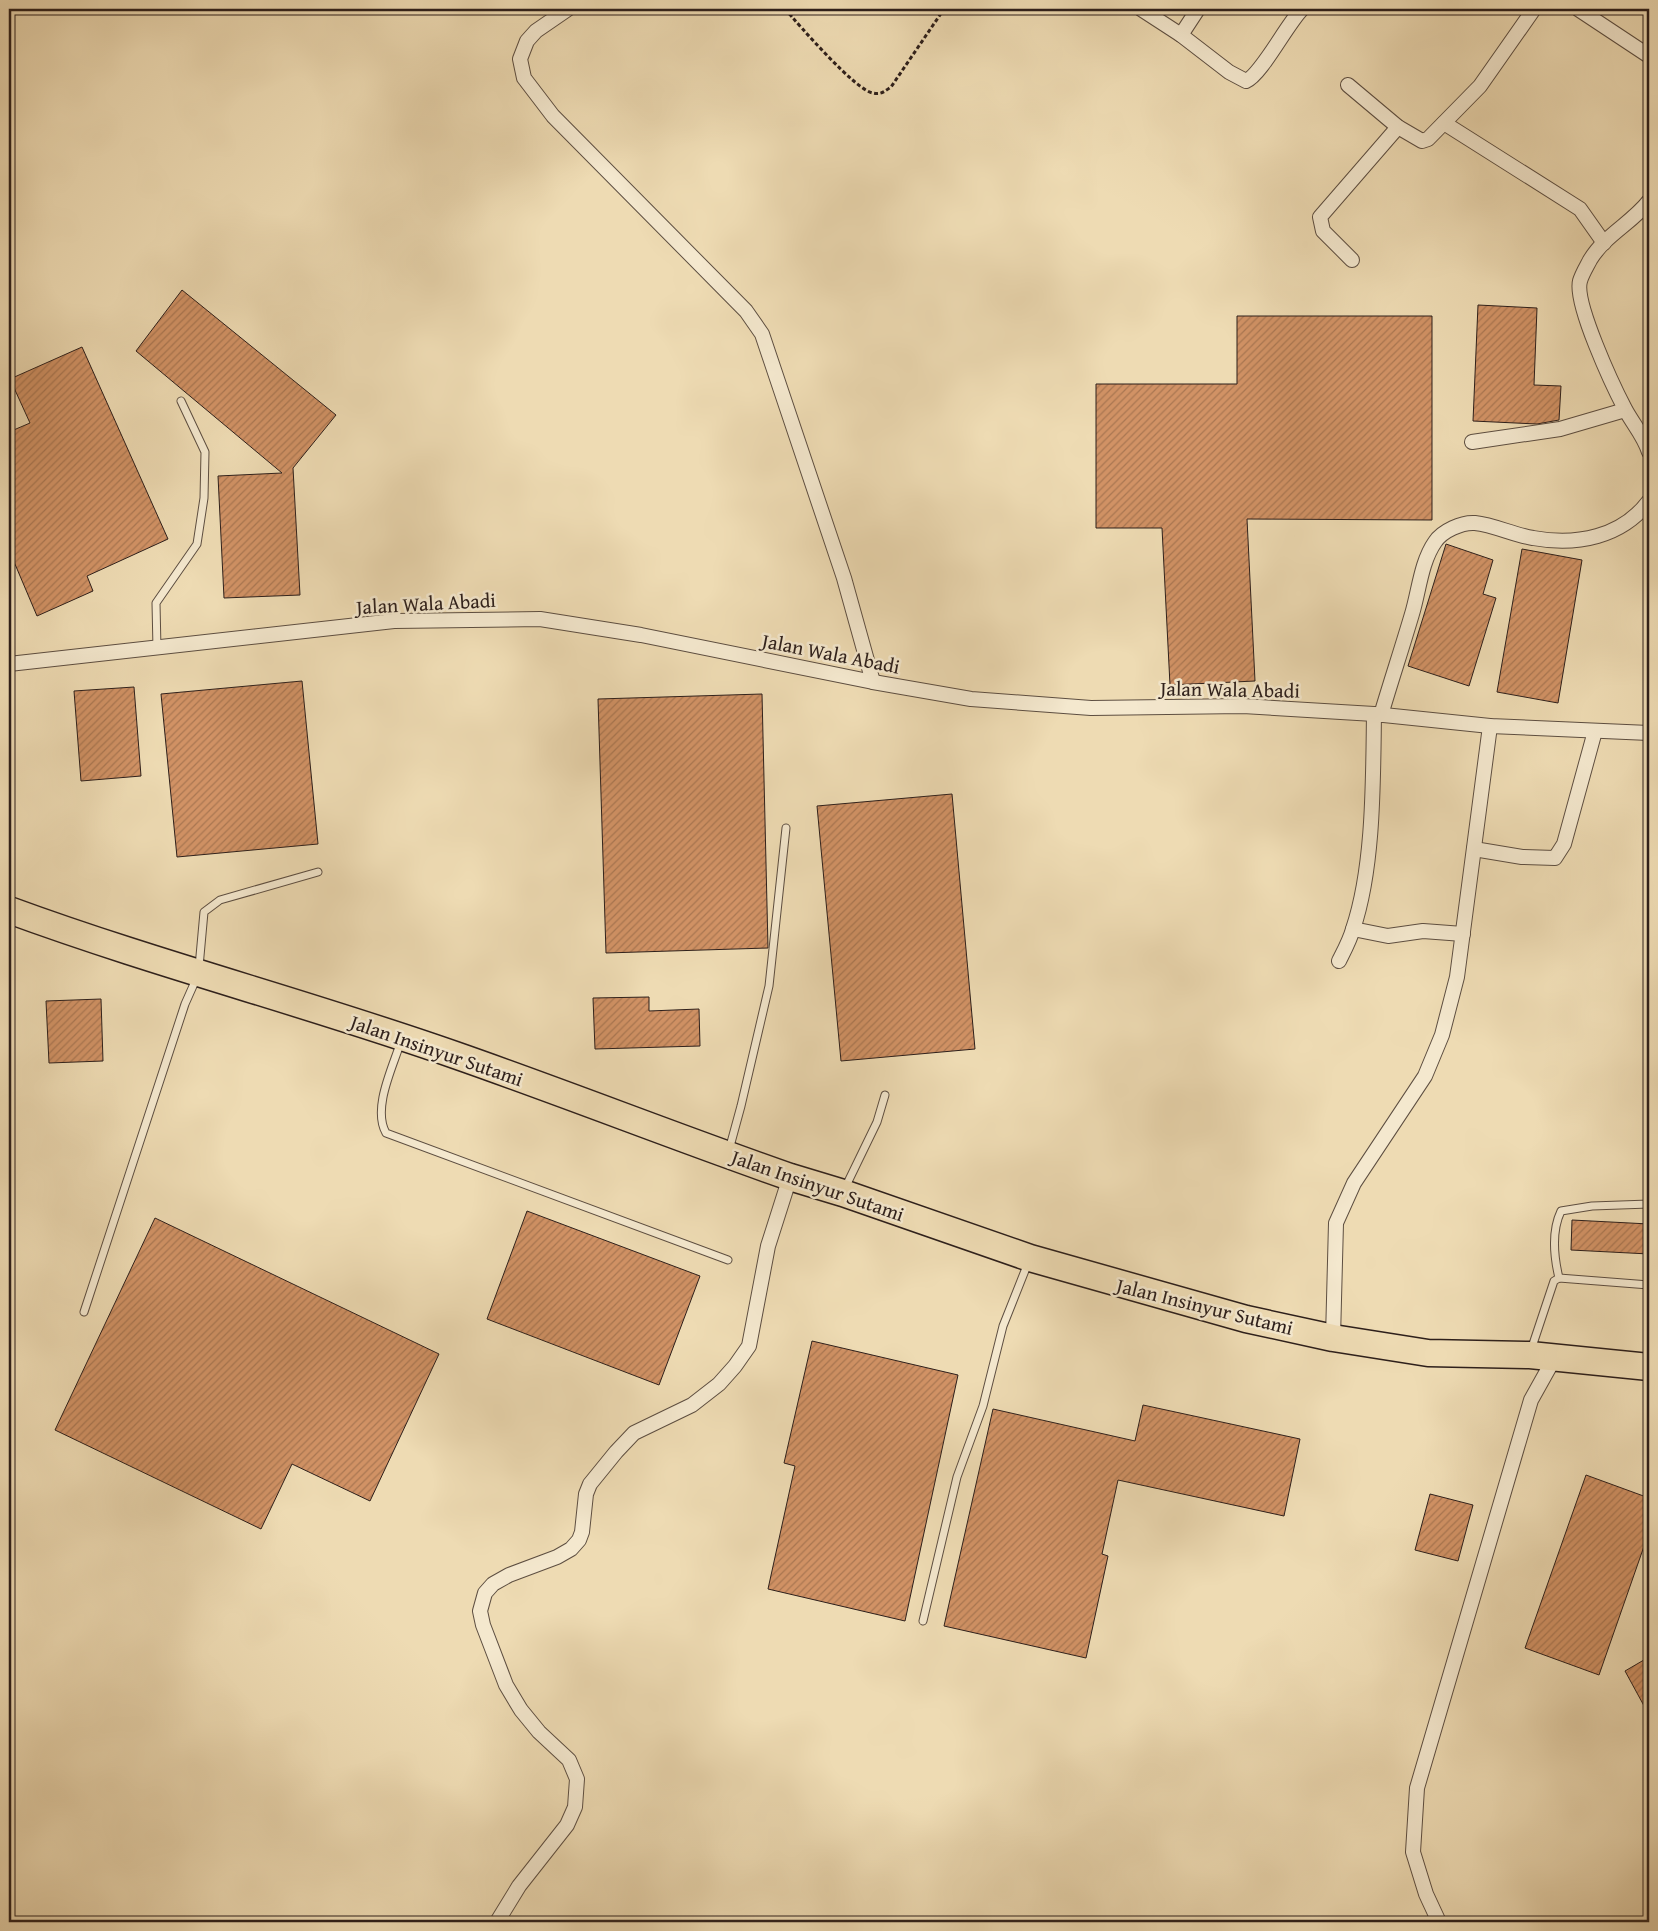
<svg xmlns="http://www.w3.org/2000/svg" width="1658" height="1931" font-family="'Gentium Book Plus',serif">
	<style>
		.building { fill: url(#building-hatch); stroke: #2d1f1b }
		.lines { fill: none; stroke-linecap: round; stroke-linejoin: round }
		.lane-casing { stroke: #5d4e41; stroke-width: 9 }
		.street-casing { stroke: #5d4e41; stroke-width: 16 }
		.highway-casing { stroke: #2d1f1b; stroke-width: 29 }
		.path { stroke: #2d1f1b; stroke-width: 3; stroke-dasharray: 4 2.5; stroke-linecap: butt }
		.lane { stroke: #f4e8ce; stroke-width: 7 }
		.street { stroke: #f4e8ce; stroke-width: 14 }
		.highway { stroke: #eedbb3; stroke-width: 26 }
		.labels { text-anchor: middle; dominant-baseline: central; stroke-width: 5; stroke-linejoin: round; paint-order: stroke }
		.street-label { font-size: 20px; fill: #2d1f1b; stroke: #f4e8ce }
	</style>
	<defs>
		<pattern id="building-hatch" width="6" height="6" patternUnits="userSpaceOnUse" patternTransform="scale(1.25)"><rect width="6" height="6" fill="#d19265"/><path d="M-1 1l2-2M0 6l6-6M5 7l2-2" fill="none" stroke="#aa7752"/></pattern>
	</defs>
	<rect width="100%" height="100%" fill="#eedbb3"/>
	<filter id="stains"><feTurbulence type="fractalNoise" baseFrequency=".004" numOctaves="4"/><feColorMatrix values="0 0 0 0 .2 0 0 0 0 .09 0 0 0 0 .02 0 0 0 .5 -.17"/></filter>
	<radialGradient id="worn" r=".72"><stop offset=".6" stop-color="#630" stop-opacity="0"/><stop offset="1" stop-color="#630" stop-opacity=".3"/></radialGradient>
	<g class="building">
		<polygon points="182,290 336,415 293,468 300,595 224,598 218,476 282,473 136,351"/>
		<polygon points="1478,305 1537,308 1534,385 1561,386 1559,420 1537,424 1473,421"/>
		<polygon points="1237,316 1432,316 1432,520 1247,519 1255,681 1170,685 1162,528 1096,528 1096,384 1237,384"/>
		<polygon points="82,347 168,539 87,576 93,591 37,616 9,550 9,432 30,423 10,379"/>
		<polygon points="1446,544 1493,560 1483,594 1496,598 1469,686 1408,666"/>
		<polygon points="1522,549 1582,560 1558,703 1497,692"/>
		<polygon points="302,681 318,844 177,857 161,694"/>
		<polygon points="134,687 141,776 81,781 74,691"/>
		<polygon points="762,694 768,948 606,953 598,699"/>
		<polygon points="952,794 975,1049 841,1061 817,806"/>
		<polygon points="649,997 649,1011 699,1009 700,1046 595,1049 593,998"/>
		<polygon points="101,999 103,1061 49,1063 46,1001"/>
		<polygon points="527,1211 700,1276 659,1385 487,1319"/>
		<polygon points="155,1218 439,1354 370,1501 292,1464 261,1529 55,1430"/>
		<polygon points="1572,1220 1649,1224 1649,1254 1571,1250"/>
		<polygon points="812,1341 958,1375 905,1621 768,1589 795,1466 784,1463"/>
		<polygon points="1143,1405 1300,1439 1284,1516 1118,1480 1102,1554 1108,1556 1086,1658 944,1626 993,1409 1135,1441"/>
		<polygon points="1586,1475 1649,1498 1649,1532 1599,1675 1525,1648"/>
		<polygon points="1430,1494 1473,1505 1458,1561 1415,1550"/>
		<polygon points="1649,1657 1649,1715 1625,1671"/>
	</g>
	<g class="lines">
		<defs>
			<g id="lane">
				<polyline points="157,649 156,603 197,544 204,498 205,452 181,401"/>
				<polyline points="199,967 204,912 220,900 318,872"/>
				<path d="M 401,1041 C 393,1067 372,1108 386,1133 L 728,1260"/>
				<polyline points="729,1150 741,1106 769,986 786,828"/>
				<polyline points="845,1188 877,1122 885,1095"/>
				<path d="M 1559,1278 C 1554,1257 1551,1232 1561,1211 L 1592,1206 L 1649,1204"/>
				<polyline points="84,1312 185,1004 197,977"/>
				<polyline points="1531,1350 1554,1281 1559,1278 1649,1285"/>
				<polyline points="923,1621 957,1477 983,1406 1003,1326 1028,1263"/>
			</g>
			<g id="street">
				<polyline points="568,9 536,31 527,41 520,59 524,78 553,116 746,311 762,334 844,578 873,682"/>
				<path d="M 1141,9 L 1181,35 L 1229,72 L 1246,81 C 1261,75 1287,24 1302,9"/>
				<polyline points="1578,9 1649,56"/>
				<polyline points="1181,35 1198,9"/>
				<polyline points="1348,85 1398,127 1422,141 1428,139 1480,86 1534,9"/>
				<polyline points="1444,123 1580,209 1604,243"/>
				<path d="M 1649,201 C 1632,223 1605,235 1590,260 C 1587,266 1582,274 1580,281 C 1574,303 1613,386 1625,409 C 1633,424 1644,436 1649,452"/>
				<polyline points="1352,260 1323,231 1320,217 1398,127"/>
				<polyline points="1472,442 1560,429 1625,410"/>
				<polyline points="9,664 394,621 540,619 641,635 873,682 971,699 1091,708 1243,706 1374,714 1490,726 1649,733"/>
				<path d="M 1381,715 C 1391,681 1402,648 1412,614 C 1419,591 1421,562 1435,542 C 1442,531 1462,522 1475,523 C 1494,525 1514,535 1533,538 C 1577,546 1622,537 1649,501"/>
				<polyline points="1474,849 1522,857 1555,858 1564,844 1595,731"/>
				<polyline points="1353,929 1388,936 1423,931 1463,934"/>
				<path d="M 1339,961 C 1344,951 1350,940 1353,929 C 1374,867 1373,780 1374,714"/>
				<polyline points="1333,1338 1336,1223 1354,1183 1425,1076 1442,1035 1457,977 1490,726"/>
				<polyline points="497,1922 519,1886 567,1825 575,1807 577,1779 569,1760 539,1732 521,1710 506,1685 483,1625 480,1611 485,1593 493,1584 509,1575 557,1557 571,1549 579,1540 582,1532 586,1494 590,1484 616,1452 634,1433 692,1405 719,1384 735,1366 749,1346 768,1246 790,1177"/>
				<polyline points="1439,1922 1426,1894 1413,1852 1417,1788 1531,1400 1555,1357"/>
			</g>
			<path id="highway" d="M 9,910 C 156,964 307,1003 455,1055 C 567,1094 678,1138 790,1177 L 843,1193 L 1030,1258 L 1246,1319 L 1333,1338 L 1428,1353 L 1530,1355 L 1649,1367"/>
		</defs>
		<use href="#lane" class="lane-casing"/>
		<use href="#street" class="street-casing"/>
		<use href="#highway" class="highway-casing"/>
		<path class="path" d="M 785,9 C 799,25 856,91 873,93 C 881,95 885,91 891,87 L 944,9"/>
		<use href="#lane" class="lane"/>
		<use href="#street" class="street"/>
		<use href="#highway" class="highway"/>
	</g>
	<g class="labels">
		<g class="street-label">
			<text transform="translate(426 603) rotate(-3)">Jalan Wala Abadi</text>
			<text transform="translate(831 653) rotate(11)">Jalan Wala Abadi</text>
			<text transform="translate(1230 689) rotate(1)">Jalan Wala Abadi</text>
			<text transform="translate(437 1050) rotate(19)">Jalan Insinyur Sutami</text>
			<text transform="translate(818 1185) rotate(19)">Jalan Insinyur Sutami</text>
			<text transform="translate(1205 1306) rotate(14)">Jalan Insinyur Sutami</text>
		</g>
	</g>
	<rect width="1658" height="1931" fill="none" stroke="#eedbb3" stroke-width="30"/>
	<rect x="10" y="10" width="1638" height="1911" fill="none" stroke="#2d1f1b" stroke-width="2.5"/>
	<rect x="15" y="15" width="1628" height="1901" fill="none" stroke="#2d1f1b"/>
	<rect width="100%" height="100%" filter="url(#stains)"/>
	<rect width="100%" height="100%" fill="url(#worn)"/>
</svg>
